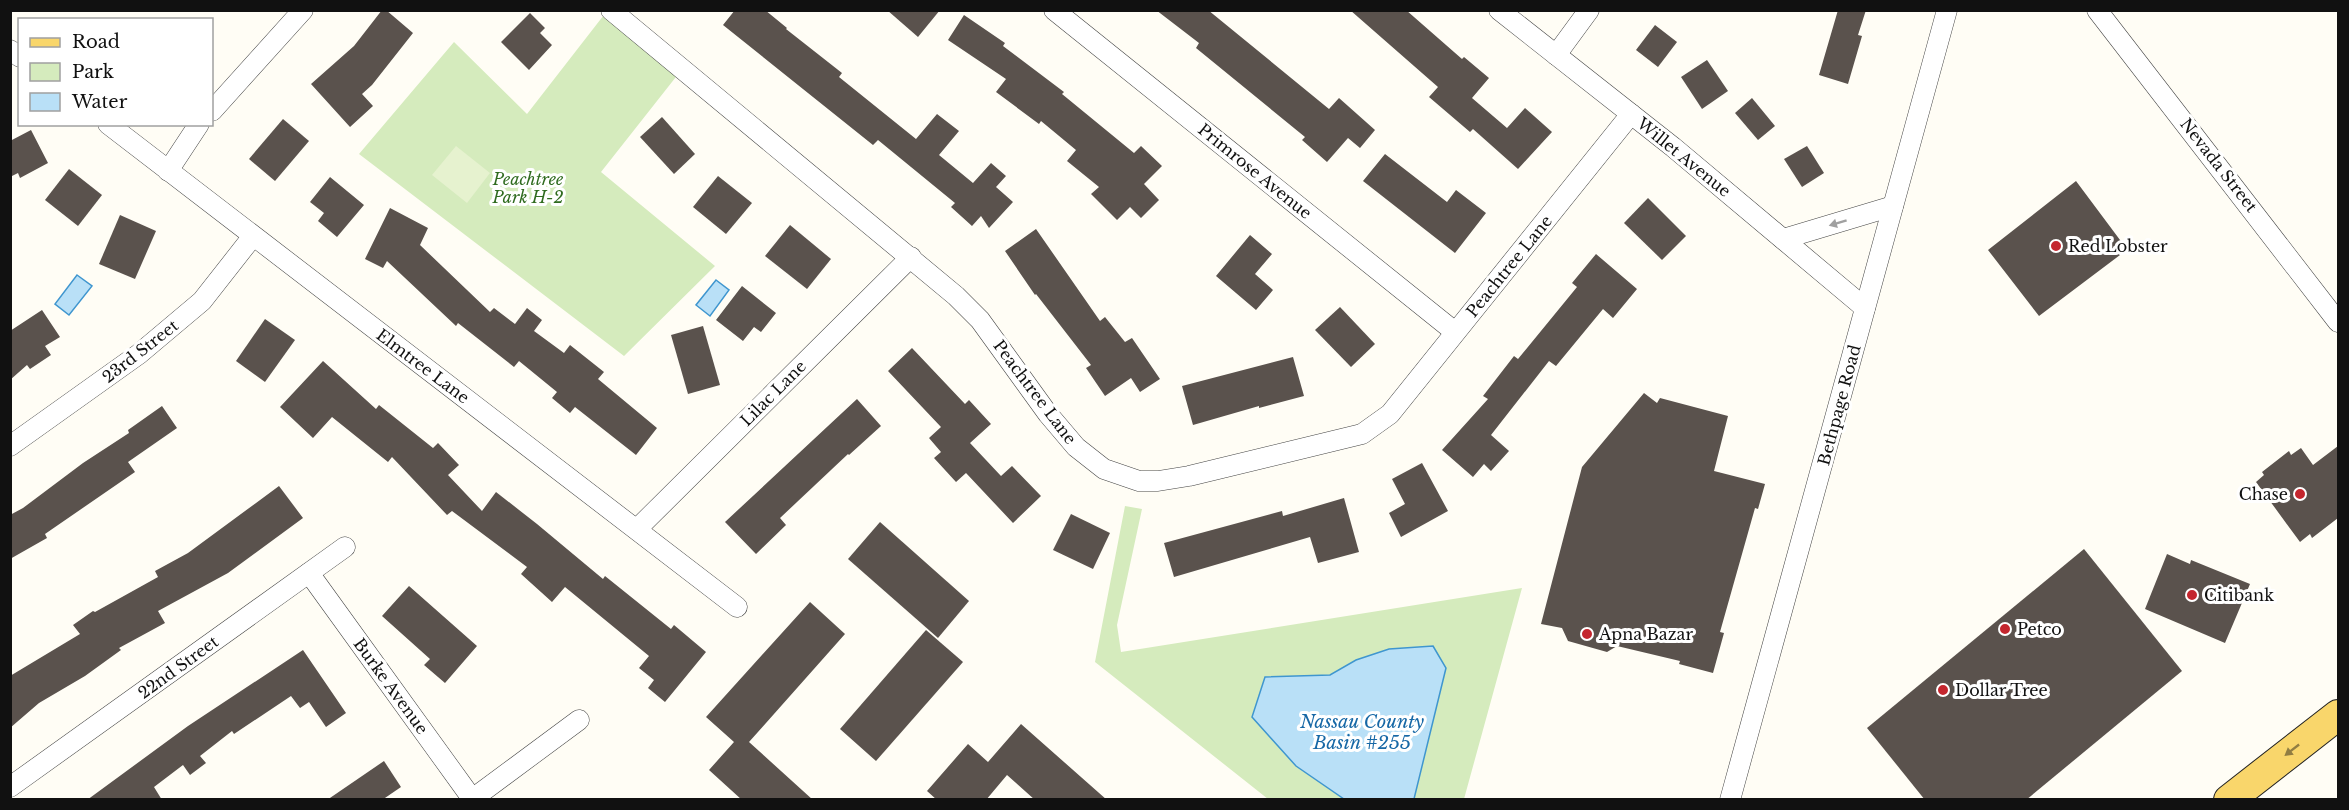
<svg xmlns="http://www.w3.org/2000/svg" width="2349" height="810" font-family="'Libre Baskerville',serif">
	<style>
		.green { fill: #d5ebbd }
		.pitch { fill: #e6f2cf }
		.water { fill: #b9e0f7; stroke: #3f96cf; stroke-width: 1.5 }
		.building { fill: #5a524d }
		.lines { fill: none; stroke-linecap: round; stroke-linejoin: round }
		.minor-casing { stroke: #444; stroke-width: 21 }
		.primary-casing { stroke: #222; stroke-width: 32 }
		.minor { stroke: #fff; stroke-width: 20 }
		.primary { stroke: #f9d66b; stroke-width: 30 }
		.oneway { fill: #a0a0a0 }
		.oneway2 { fill: #917d42 }
		.poi-dot { fill: #c4262e; stroke: #fff; stroke-width: 2 }
		.labels { text-anchor: middle; dominant-baseline: central; stroke-width: 6; stroke-linejoin: round; paint-order: stroke }
		.street-label { font-size: 16px; fill: #111; stroke: #fff }
		.park-label { font-size: 16px; font-style: italic; fill: #2f6b1f; stroke: #fff }
		.poi-label { font-size: 16px; fill: #111; stroke: #fff; text-anchor: start }
		.water-label { font-size: 18px; font-style: italic; fill: #1768a6; stroke: #fff }
	</style>
	<rect width="100%" height="100%" fill="#fffdf5"/>
	<g class="green">
		<polygon points="607,11 683,68 601,172 715,266 624,356 359,154 454,42 527,114"/>
		<polygon points="1125,506 1142,509 1117,625 1121,652 1522,588 1464,799 1268,799 1095,662"/>
	</g>
	<polygon class="pitch" points="456,146 490,173 467,203 432,175"/>
	<g class="water">
		<polygon points="77,275 92,286 69,315 55,304"/>
		<polygon points="716,280 729,290 710,316 696,305"/>
		<polygon points="1433,646 1446,668 1414,799 1344,799 1296,766 1252,717 1265,677 1330,675 1356,660 1389,649"/>
	</g>
	<g class="building">
		<polygon points="382,10 386,10 413,33 372,85 362,94 373,106 350,127 311,84 354,46"/>
		<polygon points="735,10 765,10 787,28 786,29 842,73 839,77 916,139 937,114 959,131 939,155 973,183 991,163 1006,176 996,187 1013,202 989,228 981,216 972,226 951,207 955,203 878,140 873,145 723,25"/>
		<polygon points="887,10 940,10 918,37"/>
		<polygon points="1156,10 1208,10 1329,109 1339,98 1375,130 1360,148 1348,138 1327,162 1302,140 1305,137 1196,48 1199,43"/>
		<polygon points="1350,10 1406,10 1462,59 1464,57 1489,78 1472,98 1507,128 1525,108 1552,132 1518,169 1473,129 1470,132 1429,97 1438,87"/>
		<polygon points="1838,10 1866,10 1858,35 1862,36 1848,84 1819,75"/>
		<polygon points="530,13 545,28 540,33 552,45 529,70 501,42"/>
		<polygon points="964,15 1005,43 1003,46 1064,92 1062,94 1134,153 1141,146 1162,166 1144,184 1159,200 1141,218 1130,207 1117,220 1091,194 1099,187 1067,161 1076,150 1041,121 1039,124 996,92 1006,79 948,40"/>
		<polygon points="1655,25 1677,42 1658,67 1636,50"/>
		<polygon points="1707,60 1728,91 1702,109 1681,77"/>
		<polygon points="1752,98 1775,126 1758,140 1735,113"/>
		<polygon points="662,117 695,154 674,174 640,137"/>
		<polygon points="283,119 309,141 275,181 249,159"/>
		<polygon points="31,130 48,163 20,178 18,173 10,177 10,141"/>
		<polygon points="1807,146 1824,173 1802,187 1784,159"/>
		<polygon points="1385,154 1447,202 1456,190 1486,213 1455,253 1363,181"/>
		<polygon points="69,169 102,195 78,226 45,200"/>
		<polygon points="718,176 752,203 726,234 693,207"/>
		<polygon points="330,177 364,205 337,237 318,221 324,213 310,202"/>
		<polygon points="2076,181 2123,244 2116,248 2120,255 2039,316 1988,250"/>
		<polygon points="1648,198 1686,236 1662,260 1624,223"/>
		<polygon points="390,208 428,228 420,245 490,312 494,308 515,324 527,308 542,320 534,331 564,353 570,345 604,372 598,379 657,428 636,455 575,407 570,413 552,398 557,392 519,361 514,367 458,323 456,326 387,261 383,268 365,259"/>
		<polygon points="120,215 156,231 135,279 99,264"/>
		<polygon points="790,225 831,259 807,289 765,256"/>
		<polygon points="1036,229 1100,321 1105,317 1125,342 1132,338 1160,379 1140,392 1131,378 1105,396 1086,368 1091,365 1036,294 1035,295 1005,251"/>
		<polygon points="1250,235 1272,254 1255,274 1273,290 1256,310 1216,276"/>
		<polygon points="1596,254 1637,289 1613,318 1603,309 1556,366 1549,361 1491,435 1509,451 1491,471 1484,464 1473,477 1442,450 1488,399 1483,396 1514,356 1518,359 1577,287 1572,283"/>
		<polygon points="742,286 776,313 761,332 754,327 743,341 716,320"/>
		<polygon points="1340,307 1375,344 1351,367 1315,330"/>
		<polygon points="42,310 60,337 45,346 51,355 30,369 27,365 10,380 10,331"/>
		<polygon points="265,319 295,340 265,382 236,361"/>
		<polygon points="703,326 720,385 688,394 671,335"/>
		<polygon points="912,348 965,404 969,400 991,424 970,443 1001,476 1012,466 1041,496 1013,523 966,473 956,482 934,458 941,452 929,438 941,427 888,371"/>
		<polygon points="1293,357 1304,396 1259,408 1259,406 1193,425 1182,386"/>
		<polygon points="323,361 376,409 379,405 433,448 438,443 459,465 448,475 482,511 496,492 537,524 603,579 605,576 671,629 674,625 706,652 665,702 648,688 654,680 639,668 649,656 565,587 552,602 521,574 527,567 452,511 447,515 392,457 388,462 332,417 313,438 280,407"/>
		<polygon points="1644,393 1657,403 1660,398 1728,416 1714,471 1765,484 1758,509 1755,508 1720,632 1724,633 1713,673 1679,664 1680,661 1617,646 1607,652 1568,641 1562,628 1541,624 1582,467"/>
		<polygon points="857,399 881,426 849,455 848,454 780,518 786,525 756,554 725,522"/>
		<polygon points="162,406 177,428 128,462 135,472 45,534 47,538 10,559 10,515 23,508 83,463 129,433 128,430"/>
		<polygon points="2338,446 2338,518 2312,538 2310,534 2300,542 2256,482 2264,475 2262,472 2289,451 2291,455 2301,448 2313,465"/>
		<polygon points="1422,463 1448,511 1401,537 1389,513 1405,504 1392,479"/>
		<polygon points="279,486 303,518 228,573 158,611 165,623 119,648 121,650 85,676 39,703 10,728 10,676 80,634 73,625 93,611 95,612 158,577 155,571 188,553"/>
		<polygon points="1344,498 1359,552 1318,563 1310,537 1174,577 1164,543 1282,511 1283,516"/>
		<polygon points="1071,514 1110,533 1093,569 1053,550"/>
		<polygon points="880,522 969,601 938,638 848,559"/>
		<polygon points="2084,549 2182,671 2026,800 1925,800 1867,728"/>
		<polygon points="2167,554 2190,564 2191,560 2250,584 2225,643 2145,609"/>
		<polygon points="409,586 477,646 445,683 424,665 430,659 382,616"/>
		<polygon points="810,602 845,634 749,742 813,800 742,800 709,770 734,742 706,717"/>
		<polygon points="926,630 963,662 876,761 840,729"/>
		<polygon points="303,650 346,713 326,727 309,702 300,708 291,696 234,734 232,731 200,756 206,763 190,775 183,765 154,787 162,800 87,800 188,726"/>
		<polygon points="1021,724 1107,800 1035,800 1007,775 986,800 937,800 927,791 968,744 988,762"/>
		<polygon points="384,761 401,787 382,800 327,800"/>
	</g>
	<g class="lines">
		<defs>
			<g id="minor">
				<polyline points="611,10 956,296 980,320 1048,414 1076,447 1104,469 1139,481 1158,481 1189,476 1362,434 1390,414 1631,114"/>
				<polyline points="1054,10 1455,332"/>
				<polyline points="1499,10 1673,147 1865,308"/>
				<polyline points="2097,10 2338,322"/>
				<polyline points="10,50 20,57"/>
				<polyline points="1556,55 1589,10"/>
				<polyline points="212,111 303,10"/>
				<polyline points="108,124 737,607"/>
				<polyline points="168,171 199,124"/>
				<polyline points="1783,239 1893,206"/>
				<polyline points="10,446 139,354 202,301 253,236"/>
				<polyline points="637,529 911,257"/>
				<polyline points="309,573 473,800"/>
				<polyline points="10,787 345,547"/>
				<polyline points="471,800 579,720"/>
				<polyline points="1730,800 1947,10"/>
			</g>
			<polyline id="primary" points="2229,800 2338,715"/>
		</defs>
		<use href="#minor" class="minor-casing"/>
		<use href="#primary" class="primary-casing"/>
		<use href="#minor" class="minor"/>
		<use href="#primary" class="primary"/>
	</g>
	<defs><path id="oneway-solid" d="M-6-.8H1V-3.2L6.5 0L1 3.2V.8H-6Z" transform="scale(1.5)"/></defs>
	<use class="oneway" href="#oneway-solid" transform="translate(1838 223) rotate(163)"/>
	<use class="oneway2" href="#oneway-solid" transform="translate(2292 750) rotate(142)"/>
	<g class="poi-dot">
		<circle cx="2056" cy="246" r="6"/>
		<circle cx="2300" cy="494" r="6"/>
		<circle cx="2192" cy="595" r="6"/>
		<circle cx="2005" cy="629" r="6"/>
		<circle cx="1587" cy="634" r="6"/>
		<circle cx="1943" cy="690" r="6"/>
	</g>
	<g class="labels">
		<g class="street-label">
			<text transform="translate(1684 157) rotate(39)">Willet Avenue</text>
			<text transform="translate(2219 165) rotate(52)">Nevada Street</text>
			<text transform="translate(1255 171) rotate(39)">Primrose Avenue</text>
			<text transform="translate(1509 266) rotate(-51)">Peachtree Lane</text>
			<text transform="translate(140 351) rotate(-38)">23rd Street</text>
			<text transform="translate(423 366) rotate(37)">Elmtree Lane</text>
			<text transform="translate(1035 392) rotate(53)">Peachtree Lane</text>
			<text transform="translate(773 393) rotate(-45)">Lilac Lane</text>
			<text transform="translate(1839 405) rotate(-75)">Bethpage Road</text>
			<text transform="translate(178 667) rotate(-36)">22nd Street</text>
			<text transform="translate(391 686) rotate(54)">Burke Avenue</text>
		</g>
		<g class="park-label">
			<text x="528" y="179">Peachtree<tspan x="528" dy="18">Park H-2</tspan></text>
		</g>
		<g class="poi-label">
			<text x="2068" y="246">Red Lobster</text>
			<text x="2288" y="494" text-anchor="end">Chase</text>
			<text x="2204" y="595">Citibank</text>
			<text x="2017" y="629">Petco</text>
			<text x="1599" y="634">Apna Bazar</text>
			<text x="1955" y="690">Dollar Tree</text>
		</g>
		<g class="water-label">
			<text x="1362" y="722">Nassau County<tspan x="1362" dy="21">Basin #255</tspan></text>
		</g>
	</g>
	<rect width="2349" height="810" fill="none" stroke="#111111" stroke-width="24"/>
	<rect x="18" y="18" width="195" height="108" fill="#ffffff" stroke="#a0a0a0" stroke-width="1.5"/>
	<rect x="30" y="38" width="30" height="9" fill="#f9d66b" stroke="#a0a0a0" stroke-width="1.5"/>
	<text x="72" y="48" font-size="18" fill="#111111">Road</text>
	<rect x="30" y="63" width="30" height="18" fill="#d5ebbd" stroke="#a0a0a0" stroke-width="1.5"/>
	<text x="72" y="78" font-size="18" fill="#111111">Park</text>
	<rect x="30" y="93" width="30" height="18" fill="#b9e0f7" stroke="#a0a0a0" stroke-width="1.5"/>
	<text x="72" y="108" font-size="18" fill="#111111">Water</text>
</svg>
